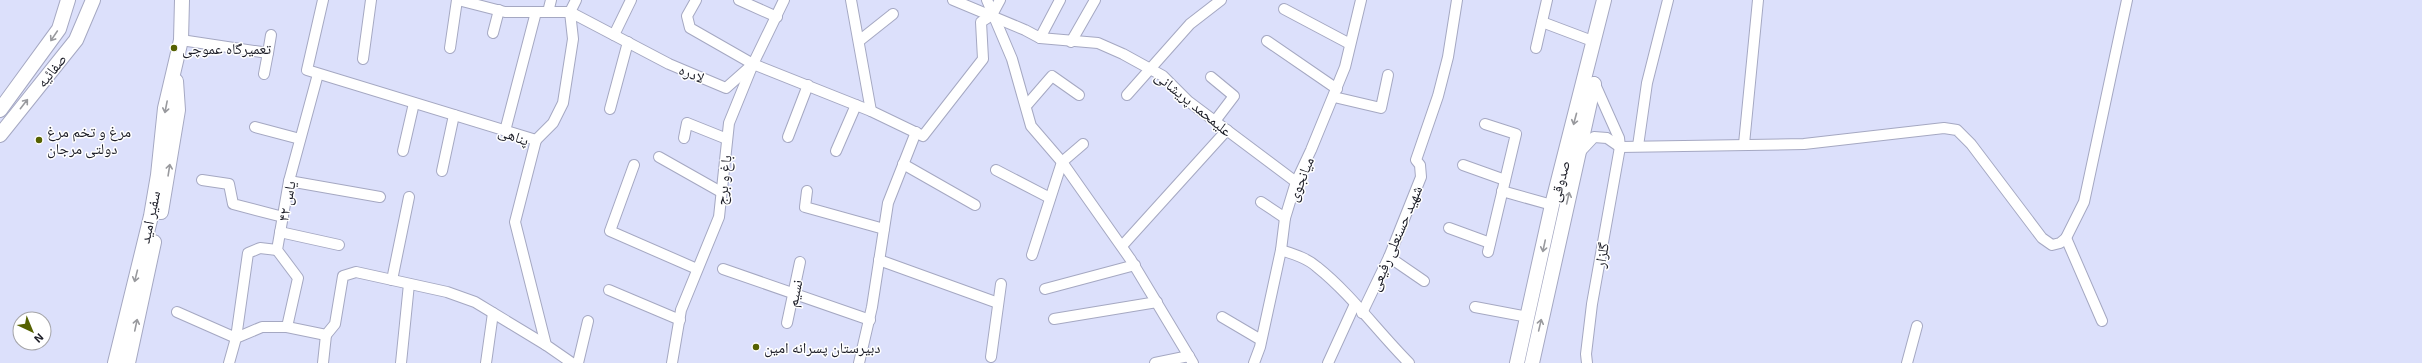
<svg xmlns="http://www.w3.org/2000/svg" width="2422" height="363" font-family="'Exo 2','Noto Naskh Arabic',sans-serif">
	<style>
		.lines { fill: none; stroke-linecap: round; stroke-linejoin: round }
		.street-casing { stroke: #a5a8c2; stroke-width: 12 }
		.secondary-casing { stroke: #a5a8c2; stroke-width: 16 }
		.street { stroke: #fff; stroke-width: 10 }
		.secondary { stroke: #fff; stroke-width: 14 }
		.oneway { stroke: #98999d }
		.poi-dot { fill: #556101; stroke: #fff; stroke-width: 1.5 }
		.labels { text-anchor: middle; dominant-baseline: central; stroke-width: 3; stroke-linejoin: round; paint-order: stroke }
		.poi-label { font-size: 15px; fill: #1b1c26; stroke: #fff; text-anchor: start }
		.street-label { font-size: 15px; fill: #1b1c26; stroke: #fff }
	</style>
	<rect width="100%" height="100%" fill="#dce0fb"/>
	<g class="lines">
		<defs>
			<g id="street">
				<polyline points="323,0 307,70 536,140 515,222 546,345 572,363"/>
				<polyline points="458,0 505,12 570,12 669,64 726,88 752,65"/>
				<polyline points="696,0 687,16 690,28 753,64 871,111 923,136 983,59 981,22 992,15"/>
				<polyline points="739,0 777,17"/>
				<polyline points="851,0 871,111"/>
				<polyline points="953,0 1025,30 1040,38 1098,43 1123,54 1163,76 1188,101 1296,182"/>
				<polyline points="987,0 1012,59 1031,126 1062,162 1131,260 1193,363"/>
				<polyline points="1284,9 1350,44"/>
				<polyline points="548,12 551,0"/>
				<polyline points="992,15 1000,0"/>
				<polyline points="1542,22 1595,42"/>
				<polyline points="493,33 499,10"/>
				<polyline points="614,35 631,0"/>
				<polyline points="1040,38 1060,0"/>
				<polyline points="181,40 268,53 264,74"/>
				<polyline points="859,41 893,14"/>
				<polyline points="1267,41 1337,89"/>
				<polyline points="1071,42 1095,0"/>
				<polyline points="450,48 457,0"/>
				<polyline points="1536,48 1547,0"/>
				<polyline points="268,53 271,35"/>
				<polyline points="363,59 371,0"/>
				<polyline points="1211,77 1234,96 1215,121"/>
				<polyline points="1127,95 1190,24 1221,0"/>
				<polyline points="1334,97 1381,108 1388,75"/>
				<polyline points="1026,106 1052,76 1079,95"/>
				<polyline points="610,109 628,42"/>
				<polyline points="1485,124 1516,134 1488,252"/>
				<polyline points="255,127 300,139"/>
				<polyline points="505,131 536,12"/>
				<polyline points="788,137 808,85"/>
				<polyline points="684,138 687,123 727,139"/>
				<polyline points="536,140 553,123 563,103 573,39 570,12 576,0"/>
				<polyline points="1744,144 1758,0"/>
				<polyline points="1638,146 1647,83 1668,0"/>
				<polyline points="403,151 414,103"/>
				<polyline points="836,151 856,105"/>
				<polyline points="1580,152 1594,137 1607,138 1620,147 1804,144 1944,128 1957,130 1971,144 2042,238 2052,245 2060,243 2066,238 2084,202 2127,0"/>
				<polyline points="659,157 721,192"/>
				<polyline points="903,164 975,205"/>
				<polyline points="634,165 610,231 697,269"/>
				<polyline points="1463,165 1505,180"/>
				<polyline points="996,170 1050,198"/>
				<polyline points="442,171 454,115"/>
				<polyline points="202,180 229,184 233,204 283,217"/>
				<polyline points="289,181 380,197"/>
				<polyline points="807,191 805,207 884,229"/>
				<polyline points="1502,191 1552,205"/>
				<polyline points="1261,202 1285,218"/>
				<polyline points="1449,228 1490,243"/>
				<polyline points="280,232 339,245"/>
				<polyline points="2066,238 2102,321"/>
				<polyline points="1122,246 1227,130"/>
				<path d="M 1281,250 C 1293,254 1307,258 1317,267 C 1351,294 1378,332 1409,363"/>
				<polyline points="1032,255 1062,162 1083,144"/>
				<polyline points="1389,257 1424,281"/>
				<polyline points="879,260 998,303"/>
				<polyline points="723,269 870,320"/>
				<polyline points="392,280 409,197"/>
				<polyline points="1045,289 1135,265"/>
				<polyline points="609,290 680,320"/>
				<polyline points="1475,307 1528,317"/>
				<polyline points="177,312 236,338 248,253 260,248 277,250"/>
				<polyline points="1362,313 1389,257 1421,177 1420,165 1416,160 1438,96 1448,57 1457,0"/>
				<polyline points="1222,317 1261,340"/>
				<polyline points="1054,319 1157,302"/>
				<polyline points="787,323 800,262"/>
				<polyline points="287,327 326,335 335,324 343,276 356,272 447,292 475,302 546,345"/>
				<polyline points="991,357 1001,284"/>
				<polyline points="229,363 236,338 262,327 287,327 298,278 277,250 289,181 318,74"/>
				<polyline points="323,363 326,335"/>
				<polyline points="401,363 409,284"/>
				<polyline points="486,363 493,313"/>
				<polyline points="578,363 588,321"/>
				<polyline points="672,363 681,310 719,217 729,123 753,64 784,0"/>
				<polyline points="859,363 872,307 888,203 916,132"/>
				<polyline points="1155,363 1189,356"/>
				<polyline points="1254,363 1260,347 1281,250 1285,218 1296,182 1311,150 1345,67 1361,0"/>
				<polyline points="1328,363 1355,304"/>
				<polyline points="1587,363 1586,354 1592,304 1620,147 1619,138 1594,82"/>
				<polyline points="1907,363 1917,326"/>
			</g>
			<g id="secondary">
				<polyline points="0,110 59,29 68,0"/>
				<polyline points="0,135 76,40 93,0"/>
				<polyline points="161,212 178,110 176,81"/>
				<polyline points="115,363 151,216 158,175 165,108 181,40 182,0"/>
				<polyline points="128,363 154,242"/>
				<polyline points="1517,363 1552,205 1604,0"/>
				<polyline points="1532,363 1594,84"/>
			</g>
		</defs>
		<use href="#street" class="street-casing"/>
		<use href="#secondary" class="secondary-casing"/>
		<use href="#street" class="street"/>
		<use href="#secondary" class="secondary"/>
	</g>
	<defs><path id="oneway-shaft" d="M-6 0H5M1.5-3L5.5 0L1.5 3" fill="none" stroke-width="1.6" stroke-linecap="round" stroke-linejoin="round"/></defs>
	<g class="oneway">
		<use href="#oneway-shaft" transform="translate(54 36) rotate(124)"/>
		<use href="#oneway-shaft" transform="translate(24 104) rotate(-52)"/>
		<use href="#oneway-shaft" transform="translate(166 107) rotate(101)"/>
		<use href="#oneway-shaft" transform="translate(1575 119) rotate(105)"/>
		<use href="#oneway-shaft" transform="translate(169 170) rotate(-81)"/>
		<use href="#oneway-shaft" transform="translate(1568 198) rotate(-77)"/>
		<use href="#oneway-shaft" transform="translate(1544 246) rotate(102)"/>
		<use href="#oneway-shaft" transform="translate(136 276) rotate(104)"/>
		<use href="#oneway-shaft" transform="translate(136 325) rotate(-78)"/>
		<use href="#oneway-shaft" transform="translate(1540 325) rotate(-77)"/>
	</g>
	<g class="poi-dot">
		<circle cx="174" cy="48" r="4"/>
		<circle cx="39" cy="140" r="4"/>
		<circle cx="756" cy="347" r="4"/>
	</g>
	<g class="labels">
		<g class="poi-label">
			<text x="182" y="48">تعمیرگاه عموچی</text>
			<text x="47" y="131">مرغ و تخم مرغ<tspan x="47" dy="17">دولتی مرجان</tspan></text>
			<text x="764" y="347">دبیرستان پسرانه امین</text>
		</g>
		<g class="street-label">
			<text transform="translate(51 70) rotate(-51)">صفائیه</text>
			<text transform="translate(692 73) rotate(23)">لادره</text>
			<text transform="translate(1194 103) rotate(39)">علیمحمد پریشانی</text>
			<text transform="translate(514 135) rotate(20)">پناهی</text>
			<text transform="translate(1300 179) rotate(-68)">میانجوی</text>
			<text transform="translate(723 180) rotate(-84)">باغ و برج</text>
			<text transform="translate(1559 181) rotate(-75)">صدوقی</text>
			<text transform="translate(286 201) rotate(-79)">یاس ۴۲</text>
			<text transform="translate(149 217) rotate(-78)">سفیر امید</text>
			<text transform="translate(1395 238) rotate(-67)">شهید حسنعلی رفیعی</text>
			<text transform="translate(1601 255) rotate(-80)">گلزار</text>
			<text transform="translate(794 293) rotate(-78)">نسیم</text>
		</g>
	</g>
	<g transform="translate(32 331) rotate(136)"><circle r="19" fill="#ffffff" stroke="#a4a4a8"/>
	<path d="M0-3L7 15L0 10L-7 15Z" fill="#556101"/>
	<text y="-6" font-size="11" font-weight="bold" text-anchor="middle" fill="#1b1c26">N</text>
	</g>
</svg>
